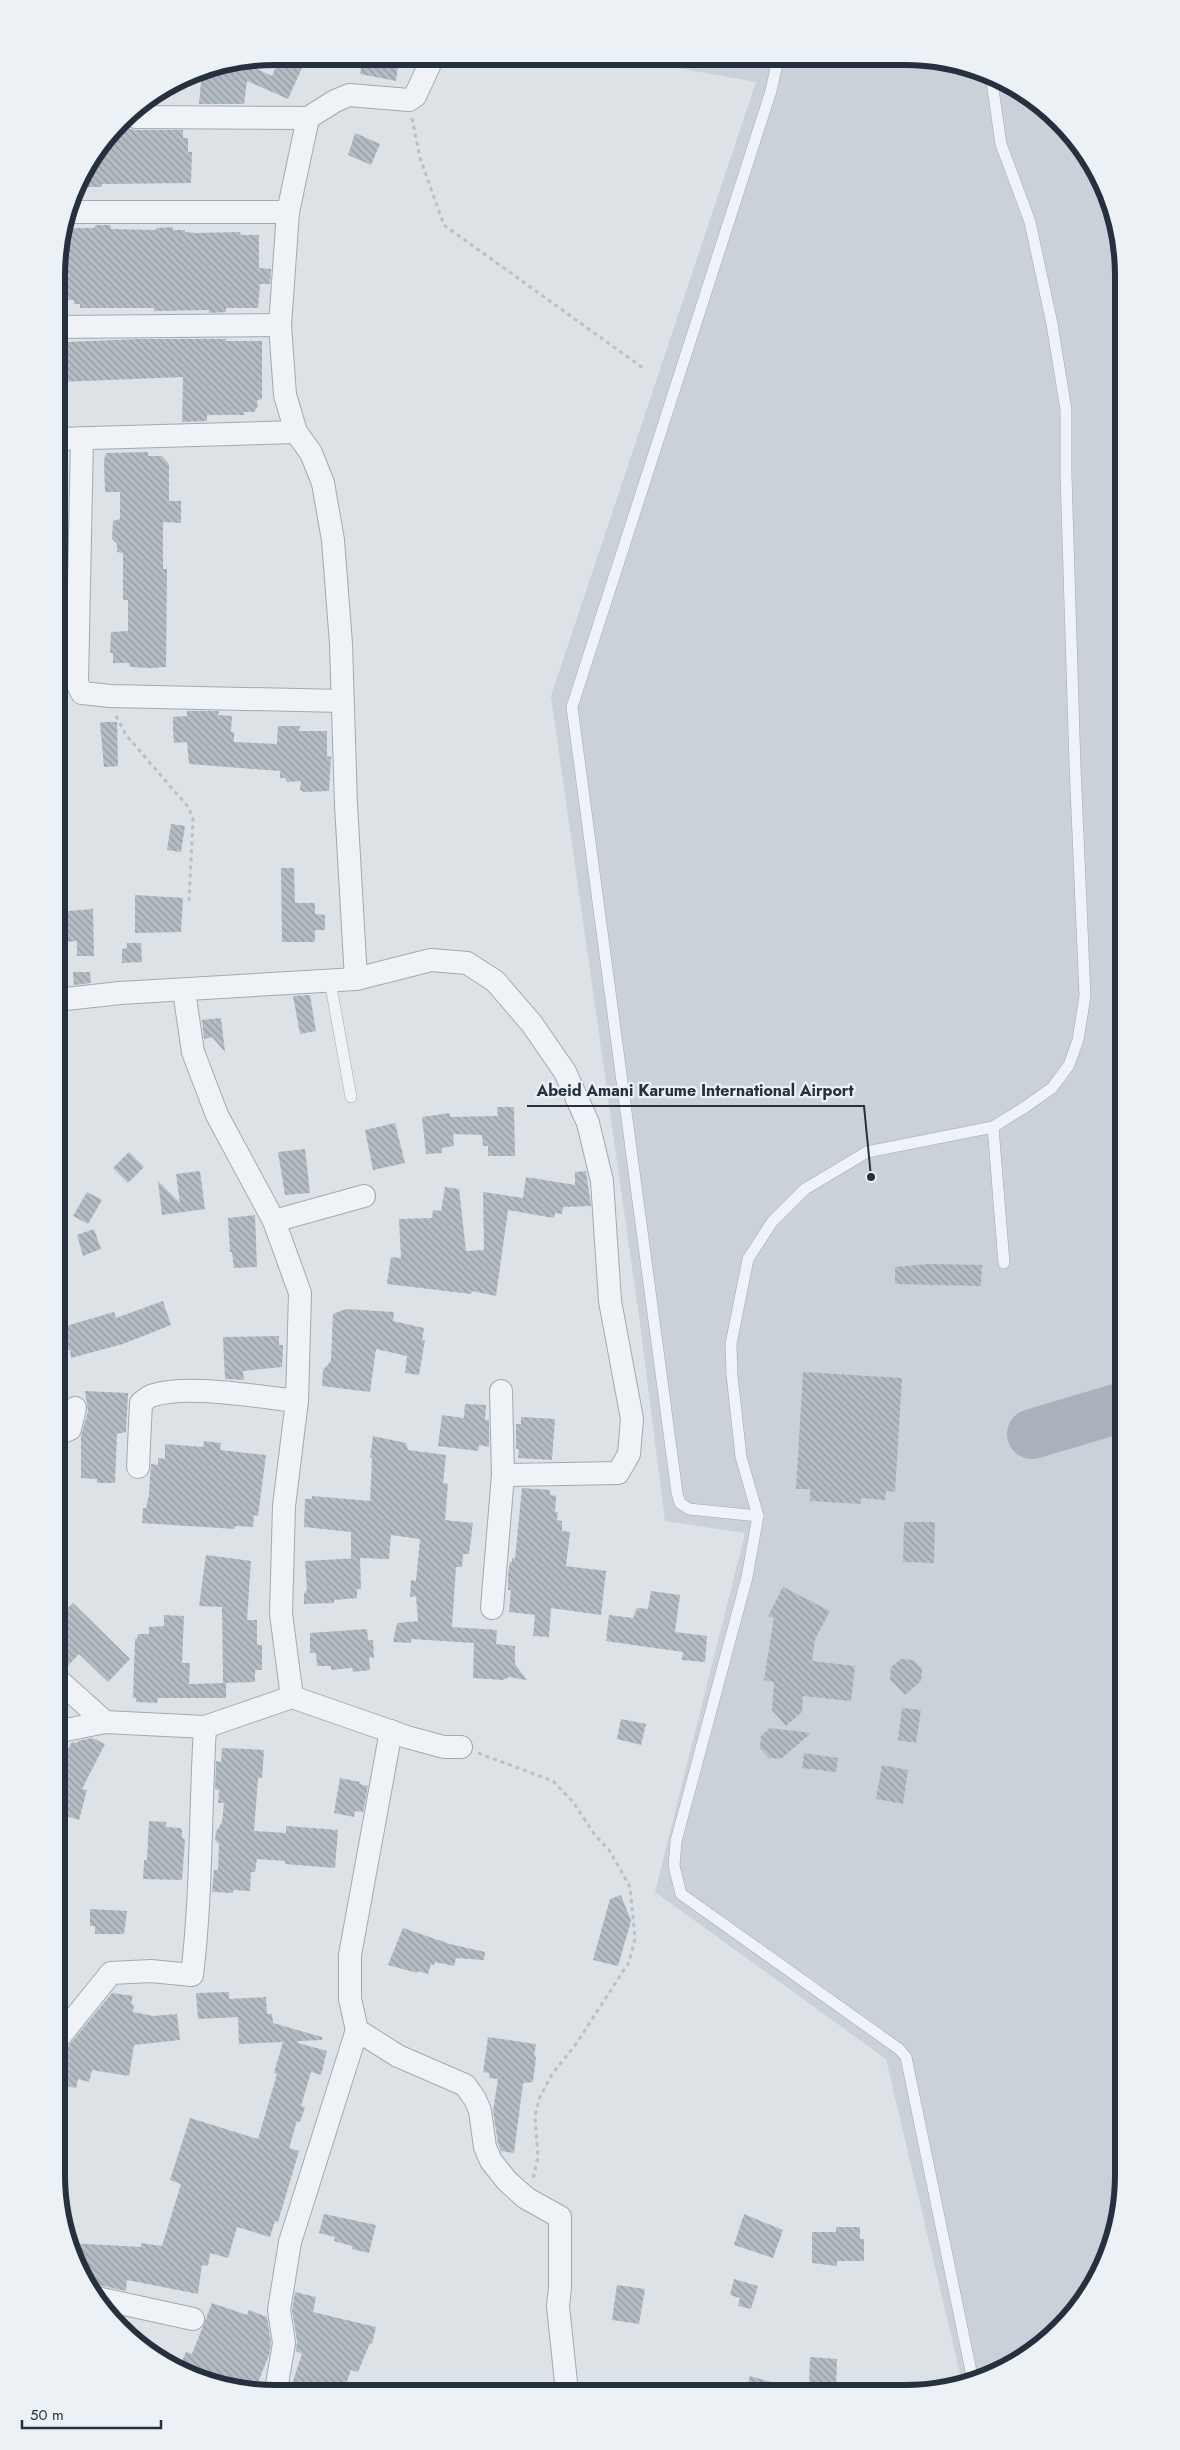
<svg xmlns="http://www.w3.org/2000/svg" width="1180" height="2450" font-family="Jost,sans-serif">
	<style>
		.built { fill: #cad1d9 }
		.lines { fill: none; stroke-linecap: round; stroke-linejoin: round }
		.taxiway { stroke: #a9b2bc; stroke-width: 50 }
		.building { fill: url(#building-back-hatch) }
		.lane-casing { stroke: #a2a9b1; stroke-width: 12 }
		.street-casing { stroke: #a2a9b1; stroke-width: 24 }
		.path { stroke: #bac0c6; stroke-width: 3; stroke-dasharray: 4 4; stroke-linecap: butt }
		.lane { stroke: #eff2f6; stroke-width: 11 }
		.street { stroke: #eff2f6; stroke-width: 22 }
		.rim { fill: none; stroke: #25313e; stroke-width: 6 }
		.leader { fill: none; stroke: #25313e; stroke-width: 2 }
		.callout-dot { fill: #25313e; stroke: #ecf1f5; stroke-width: 2 }
		.callout-label { font-size: 16px; text-anchor: middle; font-weight: bold; fill: #25313e; stroke: #ecf1f5; stroke-width: 4.5; stroke-linejoin: round; paint-order: stroke }
	</style>
	<defs>
		<pattern id="building-back-hatch" width="6" height="6" patternUnits="userSpaceOnUse" patternTransform="scale(1.25)"><rect width="6" height="6" fill="#b4bcc4"/><path d="M-1 5l2 2M0 0l6 6M5-1l2 2" fill="none" stroke="#9299a1"/></pattern>
	</defs>
	<rect width="100%" height="100%" fill="#dde2e7"/>
	<polygon class="built" points="622,58 947,60 1001,79 1049,111 1087,154 1116,218 1124,275 1123,2190 1107,2258 1078,2308 1026,2357 963,2386 886,2059 655,1892 745,1533 665,1521 639,1316 551,696 756,82"/>
	<g class="lines">
		<polyline class="taxiway" points="1032,1434 1123,1407"/>
	</g>
	<g class="building">
		<polygon points="363,57 399,57 396,81 360,74"/>
		<polygon points="279,58 302,68 288,99 247,81 244,104 199,104 202,71 231,65 253,67 272,76"/>
		<polygon points="118,127 136,130 183,130 183,138 188,138 188,152 192,152 191,183 102,184 102,187 77,187 79,179"/>
		<polygon points="355,133 380,144 371,165 348,155"/>
		<polygon points="96,225 110,225 111,229 156,230 156,228 173,227 173,230 185,230 185,232 196,233 240,232 241,235 259,235 259,268 271,269 270,284 260,284 258,308 226,308 226,312 209,313 209,310 154,311 154,308 80,308 80,304 74,304 74,300 57,300 57,260 65,228 94,228"/>
		<polygon points="138,339 226,339 226,341 262,341 262,399 257,400 258,406 254,412 244,412 244,415 207,415 207,421 182,422 183,377 58,382 57,363 67,363 67,342"/>
		<polygon points="148,452 148,456 162,456 169,464 169,501 181,501 181,523 163,522 163,569 167,569 166,667 151,668 130,667 129,663 113,663 113,653 110,653 111,632 128,631 128,600 123,600 123,553 117,552 117,544 112,539 113,521 120,519 120,492 105,492 104,460 106,453"/>
		<polygon points="57,638 61,638 65,651 64,684 57,686"/>
		<polygon points="187,711 219,711 218,715 232,716 231,732 234,732 234,742 277,744 278,726 300,726 299,731 327,731 327,756 331,757 329,791 304,792 300,790 301,781 287,782 285,778 280,778 280,771 189,764 187,742 174,743 173,730 173,717 187,716"/>
		<polygon points="104,722 117,722 118,766 104,767 100,723"/>
		<polygon points="171,824 185,826 181,852 167,850"/>
		<polygon points="281,868 294,868 295,903 315,903 315,914 325,915 325,930 315,930 315,942 282,942"/>
		<polygon points="135,895 183,898 181,932 135,933"/>
		<polygon points="93,909 94,956 77,956 77,941 57,943 57,912"/>
		<polygon points="127,943 141,943 142,962 122,963 122,949 127,948"/>
		<polygon points="73,972 90,972 91,983 74,985"/>
		<polygon points="310,995 316,1031 300,1034 293,996"/>
		<polygon points="221,1018 225,1052 212,1037 204,1039 202,1020"/>
		<polygon points="497,1107 514,1107 515,1156 488,1156 488,1146 483,1146 482,1135 453,1134 454,1146 442,1148 442,1153 426,1154 422,1117 450,1113 450,1117 498,1116"/>
		<polygon points="395,1123 405,1163 373,1170 365,1130"/>
		<polygon points="305,1149 310,1193 285,1195 278,1152"/>
		<polygon points="129,1152 144,1167 128,1183 113,1168"/>
		<polygon points="200,1171 205,1209 162,1215 158,1181 180,1203 176,1174"/>
		<polygon points="586,1171 591,1206 563,1207 562,1214 555,1213 554,1218 508,1210 496,1296 472,1291 471,1294 387,1284 391,1257 401,1258 399,1219 432,1218 433,1210 441,1211 445,1187 459,1189 466,1251 484,1250 483,1192 523,1198 526,1177 575,1185 575,1172"/>
		<polygon points="87,1192 102,1200 88,1224 73,1216"/>
		<polygon points="255,1215 257,1267 234,1268 232,1252 230,1252 228,1218"/>
		<polygon points="94,1229 101,1249 83,1256 77,1235"/>
		<polygon points="928,1264 982,1265 981,1286 895,1284 895,1267"/>
		<polygon points="163,1301 171,1325 123,1344 71,1358 70,1350 56,1351 56,1329 114,1312 116,1318"/>
		<polygon points="346,1309 394,1312 393,1321 424,1328 422,1340 425,1340 419,1375 405,1373 407,1356 376,1349 370,1392 322,1386 323,1370 331,1361 333,1314"/>
		<polygon points="279,1336 279,1345 283,1345 282,1367 243,1371 244,1380 225,1379 223,1337"/>
		<polygon points="803,1372 902,1378 895,1492 886,1491 885,1500 861,1498 861,1504 810,1501 810,1489 796,1489"/>
		<polygon points="85,1391 128,1393 126,1432 117,1434 115,1483 97,1483 97,1479 81,1478 81,1436 88,1411"/>
		<polygon points="465,1404 486,1405 485,1420 489,1420 489,1447 479,1445 478,1451 438,1446 442,1415 464,1418"/>
		<polygon points="521,1417 555,1419 552,1460 518,1458 519,1449 516,1449 516,1424 521,1424"/>
		<polygon points="373,1436 406,1443 408,1450 446,1455 443,1483 448,1484 445,1520 473,1523 469,1554 463,1554 462,1567 456,1567 452,1627 497,1630 496,1644 515,1646 515,1664 527,1680 509,1677 503,1680 473,1678 474,1643 411,1639 411,1643 393,1642 397,1623 418,1621 416,1596 410,1597 411,1580 416,1581 420,1539 391,1535 389,1559 360,1558 361,1589 357,1589 357,1598 334,1600 334,1603 304,1604 304,1594 307,1590 305,1561 359,1558 351,1558 351,1532 304,1527 305,1499 312,1499 312,1496 370,1501 372,1458 370,1458"/>
		<polygon points="204,1441 221,1443 220,1450 266,1455 258,1516 254,1515 253,1527 235,1526 235,1529 142,1523 143,1508 146,1508 149,1494 151,1464 158,1465 158,1458 165,1459 165,1444 203,1447"/>
		<polygon points="522,1488 550,1490 550,1495 556,1496 555,1512 558,1512 557,1520 562,1521 562,1531 570,1532 566,1566 606,1571 601,1615 551,1608 549,1637 533,1636 535,1615 509,1612 511,1590 508,1590 508,1575 510,1562 512,1562 512,1558 515,1559"/>
		<polygon points="904,1522 935,1522 934,1563 903,1562"/>
		<polygon points="206,1555 251,1561 247,1620 257,1620 257,1645 262,1645 262,1670 255,1670 255,1682 223,1683 222,1607 199,1606"/>
		<polygon points="783,1587 830,1611 815,1639 812,1661 855,1666 851,1701 803,1696 802,1712 786,1726 772,1710 774,1682 764,1680 774,1618 768,1616"/>
		<polygon points="651,1591 680,1595 675,1632 707,1636 705,1662 682,1660 683,1652 606,1641 609,1615 633,1618 637,1608 648,1609"/>
		<polygon points="73,1603 130,1659 108,1682 79,1654 65,1669 56,1663 56,1619"/>
		<polygon points="164,1615 184,1616 182,1663 190,1663 189,1684 226,1683 226,1698 158,1698 157,1703 136,1702 136,1698 133,1698 135,1639 137,1639 138,1634 149,1634 149,1627 164,1626"/>
		<polygon points="367,1629 368,1640 373,1640 374,1658 369,1657 370,1670 353,1672 352,1668 331,1670 331,1666 317,1666 316,1653 310,1653 310,1633"/>
		<polygon points="901,1659 913,1660 922,1669 921,1681 905,1695 890,1679 891,1667"/>
		<polygon points="902,1708 921,1710 916,1743 898,1740"/>
		<polygon points="621,1719 646,1724 641,1745 617,1739"/>
		<polygon points="770,1728 811,1733 781,1759 769,1758 760,1748 761,1736"/>
		<polygon points="92,1738 105,1744 82,1789 87,1790 79,1820 56,1813 56,1765 63,1751 66,1753 72,1742 77,1743 78,1741"/>
		<polygon points="222,1748 264,1750 262,1778 258,1778 254,1831 286,1833 286,1826 338,1830 335,1868 285,1864 285,1861 257,1859 255,1872 251,1872 250,1891 233,1890 233,1893 212,1892 214,1870 218,1870 219,1844 215,1840 216,1832 222,1822 224,1803 218,1803 219,1790 215,1789 216,1761 221,1762"/>
		<polygon points="804,1753 838,1758 836,1772 802,1768"/>
		<polygon points="882,1765 908,1770 903,1804 876,1799"/>
		<polygon points="340,1778 360,1782 359,1784 368,1786 363,1812 355,1811 354,1817 334,1813"/>
		<polygon points="149,1821 166,1822 166,1827 180,1828 182,1830 182,1838 185,1839 182,1880 143,1879 144,1860 147,1860"/>
		<polygon points="621,1895 631,1921 618,1966 593,1960 610,1899"/>
		<polygon points="90,1909 127,1911 124,1934 95,1934 95,1926 90,1926"/>
		<polygon points="403,1928 450,1944 485,1952 484,1960 456,1958 454,1966 435,1962 434,1965 431,1964 428,1974 418,1971 417,1973 388,1965"/>
		<polygon points="229,1992 229,1999 266,1997 267,2014 272,2014 273,2023 322,2037 322,2040 298,2041 298,2043 327,2051 321,2075 311,2072 301,2106 305,2107 300,2122 297,2121 289,2148 299,2151 278,2222 275,2221 270,2237 237,2227 228,2258 210,2253 208,2266 202,2265 198,2294 127,2280 126,2291 99,2285 89,2288 69,2243 141,2247 141,2243 162,2246 181,2184 170,2180 190,2118 258,2139 277,2074 274,2073 283,2042 239,2044 238,2017 198,2019 196,1993"/>
		<polygon points="112,1993 133,1996 131,2004 134,2005 133,2012 153,2016 177,2014 180,2040 134,2045 129,2076 92,2070 89,2082 78,2079 76,2088 56,2084 56,2057 61,2058 65,2050"/>
		<polygon points="488,2037 536,2044 534,2056 536,2057 533,2082 523,2083 514,2153 501,2151 498,2143 493,2111 498,2079 489,2078 489,2073 483,2072"/>
		<polygon points="324,2214 376,2225 369,2253 352,2249 352,2246 334,2241 335,2237 319,2233"/>
		<polygon points="744,2214 783,2230 773,2258 734,2245"/>
		<polygon points="836,2227 860,2227 860,2239 864,2239 864,2261 837,2261 837,2266 812,2263 812,2232 836,2232"/>
		<polygon points="734,2279 758,2286 751,2309 738,2306 740,2298 730,2295"/>
		<polygon points="617,2285 645,2289 639,2324 612,2320"/>
		<polygon points="295,2292 316,2297 313,2312 376,2327 372,2344 370,2343 358,2372 351,2370 344,2390 290,2390 302,2354 296,2351 297,2341 292,2310"/>
		<polygon points="212,2303 247,2315 249,2310 267,2317 271,2343 269,2355 255,2390 233,2390 178,2371 186,2352 192,2354"/>
		<polygon points="810,2357 837,2359 836,2389 809,2387"/>
		<polygon points="750,2376 795,2389 794,2393 745,2393"/>
	</g>
	<g class="lines">
		<defs>
			<g id="lane">
				<polyline points="330,981 351,1097"/>
				<polyline points="993,1127 1004,1263"/>
				<polyline points="758,1516 689,1509 680,1503 677,1493 572,707 771,91 778,59"/>
				<polyline points="973,2381 906,2057 899,2049 681,1894 674,1866 676,1841 747,1577 758,1516 741,1457 732,1375 731,1344 748,1259 772,1222 805,1189 867,1152 993,1127 1025,1107 1052,1088 1069,1065 1078,1040 1085,996 1075,766 1066,475 1066,410 1052,324 1030,222 1001,144 991,75"/>
			</g>
			<g id="street">
				<polyline points="136,117 308,118"/>
				<polyline points="70,212 288,212"/>
				<polyline points="57,327 280,325"/>
				<polyline points="82,438 77,683 82,693 110,696 342,701"/>
				<polyline points="57,439 296,432"/>
				<polyline points="356,979 346,805 341,644 333,540 323,483 311,453 296,432 285,395 280,325 288,212 308,118 335,101 349,95 409,100 415,96 429,66"/>
				<polyline points="184,991 193,1052 217,1115 274,1221 300,1293 297,1401 284,1506 281,1614 292,1697"/>
				<polyline points="57,1000 120,993 356,979 431,960 467,963 495,981 532,1024 565,1072 588,1123 602,1181 610,1301 632,1419 629,1454 618,1473 503,1475"/>
				<polyline points="274,1221 364,1196"/>
				<polyline points="56,1435 70,1429 75,1408"/>
				<path d="M 138,1467 L 141,1403 C 145,1400 149,1396 154,1395 C 188,1384 260,1397 297,1401"/>
				<polyline points="492,1608 503,1475 501,1391"/>
				<polyline points="56,1678 105,1722"/>
				<polyline points="391,1731 350,1955 350,1999 357,2030 398,2056 465,2085 475,2099 480,2111 485,2147 491,2161 507,2181 526,2198 560,2217 560,2287 558,2306 567,2392"/>
				<polyline points="56,1732 105,1722 205,1727 292,1697 407,1737 444,1747 461,1747"/>
				<path d="M 56,2041 L 111,1973 L 151,1971 L 192,1975 C 202,1893 200,1810 205,1727"/>
				<polyline points="97,2298 193,2319"/>
				<polyline points="276,2390 284,2343 279,2310 290,2242 357,2030"/>
			</g>
		</defs>
		<use href="#lane" class="lane-casing"/>
		<use href="#street" class="street-casing"/>
		<g class="path">
			<polyline points="412,118 420,158 444,225 643,368"/>
			<polyline points="116,716 126,735 189,808 193,820 189,901"/>
			<polyline points="478,1753 553,1781 573,1802 595,1835 609,1850 624,1876 630,1887 635,1939 629,1962 576,2044 552,2074 539,2099 535,2116 538,2157 533,2179"/>
		</g>
		<use href="#lane" class="lane"/>
		<use href="#street" class="street"/>
	</g>
	<path d="M0 0H1180V2450H0ZM275 65H905A210 210 0 0 1 1115 275V2175A210 210 0 0 1 905 2385H275A210 210 0 0 1 65 2175V275A210 210 0 0 1 275 65Z" fill="#ecf1f5" fill-rule="evenodd"/>
	<path class="rim" d="M275 65H905A210 210 0 0 1 1115 275V2175A210 210 0 0 1 905 2385H275A210 210 0 0 1 65 2175V275A210 210 0 0 1 275 65Z"/>
	<path class="leader" d="M871 1177L864 1106H527"/>
	<circle class="callout-dot" cx="871" cy="1177" r="5"/>
	<g class="callout-label">
		<text x="695" y="1096">Abeid Amani Karume International Airport</text>
	</g>
	<path d="M22 2420v8h139v-8" fill="none" stroke="#25313e" stroke-width="2.5"/>
	<text x="30" y="2420" font-size="15" fill="#25313e" stroke="#ecf1f5" stroke-width="4" paint-order="stroke">50 m</text>
</svg>
